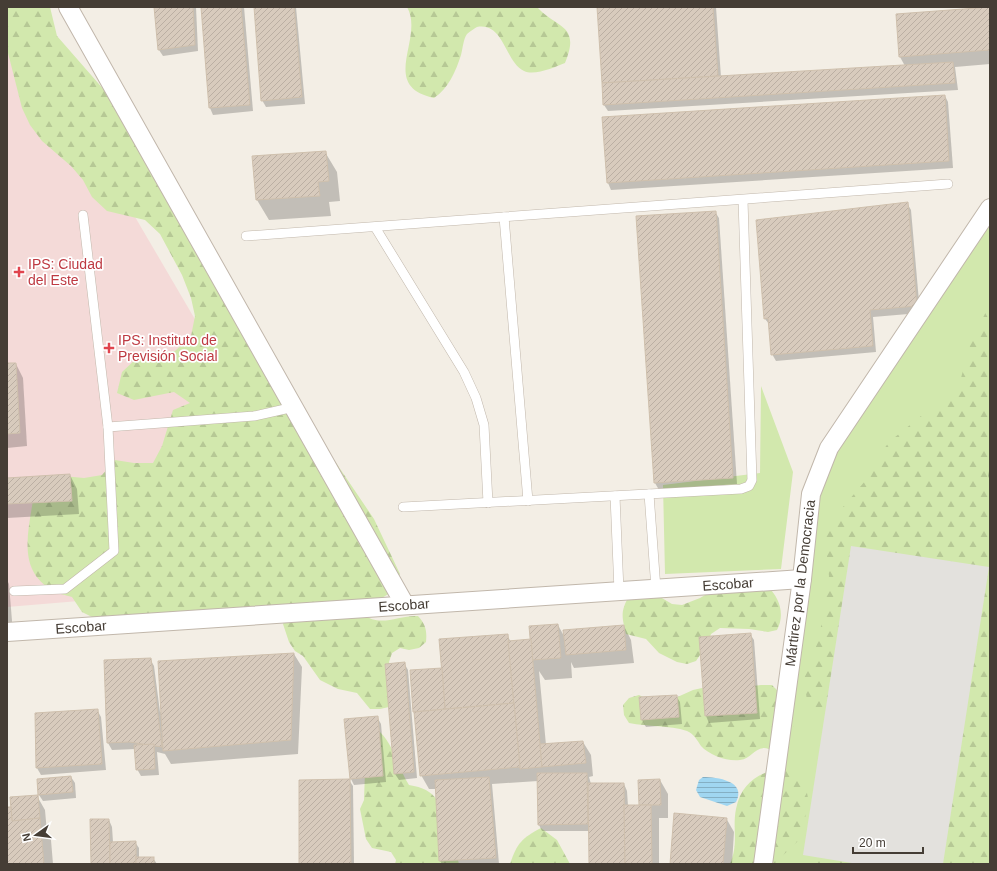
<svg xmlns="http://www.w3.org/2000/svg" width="997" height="871" font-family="Arial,sans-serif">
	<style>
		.medical { fill: #f4dad8 }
		.green { fill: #d2e8ad }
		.forest { fill: url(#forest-firs) }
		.parking { fill: #e3e1dd }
		.water { fill: url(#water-rules) }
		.shadow { fill: #0003 }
		.building { fill: url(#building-hatch); stroke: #cfc0ad }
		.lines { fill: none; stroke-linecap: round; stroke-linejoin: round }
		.lane-casing { stroke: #c1b7ab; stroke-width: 10 }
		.street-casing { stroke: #c1b7ab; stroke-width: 20 }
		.lane { stroke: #fff; stroke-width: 9 }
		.street { stroke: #fff; stroke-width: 18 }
		.health-dot { fill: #e0444e; stroke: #fff; stroke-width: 1.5 }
		.labels { text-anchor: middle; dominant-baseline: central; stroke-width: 3.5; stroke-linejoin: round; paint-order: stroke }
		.health-label { font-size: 14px; fill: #be3a42; stroke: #fff; text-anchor: start }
		.street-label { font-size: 14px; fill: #453d35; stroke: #fff }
	</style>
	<defs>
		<pattern id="forest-firs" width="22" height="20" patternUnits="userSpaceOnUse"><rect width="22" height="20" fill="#d2e8ad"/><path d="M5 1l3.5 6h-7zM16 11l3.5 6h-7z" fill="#b6c895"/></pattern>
		<pattern id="water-rules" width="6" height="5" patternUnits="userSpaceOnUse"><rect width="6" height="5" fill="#a0d6f1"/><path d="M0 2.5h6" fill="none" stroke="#84afc4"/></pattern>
		<pattern id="building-hatch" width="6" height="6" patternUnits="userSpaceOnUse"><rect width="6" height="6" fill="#d8cbbd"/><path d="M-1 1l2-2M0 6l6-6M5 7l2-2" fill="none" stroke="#bbafa3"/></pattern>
	</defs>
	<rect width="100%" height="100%" fill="#f3eee5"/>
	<polygon class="medical" points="7,7 28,7 83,128 251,415 353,578 7,607"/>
	<g class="green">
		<polygon points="990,208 990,864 763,864 811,494"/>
		<polygon points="761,386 793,472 781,569 665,574 663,485 760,473"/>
	</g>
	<g class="forest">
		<path d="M 7,7 L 50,7 L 57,36 L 112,99 L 194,241 L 201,263 L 374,519 L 400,574 L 390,593 L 372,604 L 363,614 C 380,628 398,615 418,616 C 426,625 427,631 426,642 L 419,648 L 409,650 L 400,648 L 392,653 L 389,662 L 391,672 L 389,707 L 380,709 L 370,709 L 357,693 L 338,689 L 320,680 L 303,656 L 295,651 L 289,642 L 283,624 L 286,616 L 232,627 L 102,622 L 82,612 L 72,597 C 66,595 59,594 54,591 C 17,572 28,533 33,500 L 63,476 L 84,478 L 102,475 L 115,460 L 134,463 L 153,463 L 162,446 L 173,410 L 190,403 L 174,392 L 134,400 L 117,393 L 122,372 L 137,358 L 156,353 L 175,351 L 191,336 L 195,316 L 191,298 L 182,275 L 160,234 L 145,220 L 107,211 L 92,197 L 83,180 L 71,166 L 42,141 L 30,125 L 22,108 L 7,49 Z"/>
		<path d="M 407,7 L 537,7 C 557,29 581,24 565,63 C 555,67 535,76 524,71 C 505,62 504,22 477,27 C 475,28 469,32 467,34 C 463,40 463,48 461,55 C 456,71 448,89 434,98 C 378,86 425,38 407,7 Z"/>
		<polygon points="990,304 990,864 808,864 821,848 828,734 807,701 804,678 813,659 823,618 829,576 825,538 832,520 871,474 876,460 889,442 921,416 939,408 951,394 961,378 971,341"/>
		<path d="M 768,587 C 780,598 785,615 777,630 L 768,632 L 749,629 L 720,628 L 711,634 L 708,643 L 696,661 L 687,664 L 677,662 L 659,653 L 646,639 L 626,634 C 622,617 620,612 629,596 L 655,594 L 672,604 L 682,605 L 700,598 L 717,588 Z"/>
		<path d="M 761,685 L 772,685 C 784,697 799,714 792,733 C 789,741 783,750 773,750 C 770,750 767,748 764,748 C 753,749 751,759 740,760 C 728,762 709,755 701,746 C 697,740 694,734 687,731 C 669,725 648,727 629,723 L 624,715 L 623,705 L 629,698 L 639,695 L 647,699 L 673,699 L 693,690 L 702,688 L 711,691 Z"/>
		<path d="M 380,732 C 395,747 398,768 409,785 C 437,789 441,804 448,828 C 452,840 456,851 459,864 L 395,864 L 396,860 L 391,852 L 372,848 L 366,839 L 360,809 L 364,800 L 365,771 L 371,735 Z"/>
		<path d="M 790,766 L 804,778 L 808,798 L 805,819 L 798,841 L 774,864 L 730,864 C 739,843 732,829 736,809 C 742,779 763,771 790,766 Z"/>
		<path d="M 541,828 L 557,840 L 570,864 L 510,864 C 517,843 522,838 541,828 Z"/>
	</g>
	<polygon class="parking" points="851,546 989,567 943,864 858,864 803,855"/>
	<path class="water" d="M 703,777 C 717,777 747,781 736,802 L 727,806 L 700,797 L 696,790 L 699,780 Z"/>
	<g class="shadow">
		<polygon points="155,7 196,7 198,51 163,56 159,50"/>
		<polygon points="202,7 244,7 253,111 213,115 210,108"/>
		<polygon points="255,7 296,7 305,104 266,107 262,100"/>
		<polygon points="598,7 716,7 721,77 905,66 900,57 990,8 990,64 955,67 958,90 608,111 604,105"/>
		<polygon points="945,96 948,102 953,168 611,190 608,183 603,118"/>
		<polygon points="325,152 337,172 340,201 329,202 331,216 269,220 257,200 253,157"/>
		<polygon points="907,203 911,210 920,313 873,317 876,352 776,361 772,354 770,325 765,319 757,221"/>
		<polygon points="715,212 719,218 737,484 659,490 655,483 637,217"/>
		<polygon points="7,364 16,364 23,378 27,446 7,448"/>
		<polygon points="990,466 990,480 988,476"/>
		<polygon points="70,475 77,489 79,514 7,518 7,479"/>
		<polygon points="7,580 9,584 13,633 7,633"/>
		<polygon points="558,625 565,638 624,626 631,640 634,663 574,668 571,662 572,678 545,680 539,671 546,745 583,742 591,755 593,776 589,777 591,784 624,784 627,791 628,806 640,806 660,780 668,794 668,818 659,818 659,864 590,864 589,831 542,831 539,825 538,781 492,784 499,864 442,864 440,861 436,789 429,789 421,775 411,671 443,668 507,635 511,642 532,640"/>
		<polygon points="750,634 754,640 760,719 709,723 706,716 700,638"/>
		<polygon points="294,654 302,667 298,754 171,764 165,754 157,752 159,775 141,776 137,769 136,749 112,750 108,743 105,661 150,659 154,666 160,712"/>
		<polygon points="404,663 408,670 417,778 399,780 395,774"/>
		<polygon points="676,696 680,702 682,724 646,727 642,720 640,698"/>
		<polygon points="97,710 101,717 106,770 41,775 37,768 36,714"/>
		<polygon points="377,717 381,724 386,782 354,785 351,779"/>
		<polygon points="71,777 75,783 76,798 43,801 39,795"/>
		<polygon points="349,780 353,786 354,864 300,864"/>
		<polygon points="37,796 45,810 47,833 51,840 53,864 7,864 7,808 12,808"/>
		<polygon points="726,818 734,832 732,864 671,864"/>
		<polygon points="109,820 112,827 113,842 135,842 139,848 139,858 153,858 157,864 92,864"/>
	</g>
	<g class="building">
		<polygon points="154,7 193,7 195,45 158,50"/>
		<polygon points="201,7 241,7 250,105 209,108"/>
		<polygon points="254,7 294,7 302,97 261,101"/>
		<polygon points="597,7 713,7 718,76 602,83"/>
		<polygon points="990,7 990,50 899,57 896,14"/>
		<polygon points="953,62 955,83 603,105 602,83"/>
		<polygon points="945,95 949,161 607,183 602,117"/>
		<polygon points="326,151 329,181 318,182 320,196 256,200 252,156"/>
		<polygon points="908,202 917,306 870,310 873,346 771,355 768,318 764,319 756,220"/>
		<polygon points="716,211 733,478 654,483 636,216"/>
		<polygon points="7,363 16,363 20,433 7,434"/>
		<polygon points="70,474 72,501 7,504 7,478"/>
		<polygon points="558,624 561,658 532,660 529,626"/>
		<polygon points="624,625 626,650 566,655 563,630"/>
		<polygon points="751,633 757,713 705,716 699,637"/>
		<polygon points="508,634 514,703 445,709 439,639"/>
		<polygon points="531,639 542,767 520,769 508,641"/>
		<polygon points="294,653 291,740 163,751 158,661"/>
		<polygon points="151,658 162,747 129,742 107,743 104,660"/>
		<polygon points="405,662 414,772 394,774 385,664"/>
		<polygon points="442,668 445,709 413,712 410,670"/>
		<polygon points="677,695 679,717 641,720 639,697"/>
		<polygon points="514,703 520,767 420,776 414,712"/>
		<polygon points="98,709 102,764 36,768 35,713"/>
		<polygon points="378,716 383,776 350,779 344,719"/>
		<polygon points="583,741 586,763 542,767 540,744"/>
		<polygon points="154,744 155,769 136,770 134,745"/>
		<polygon points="537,773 587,773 588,824 538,825"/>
		<polygon points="71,776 73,792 38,795 37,779"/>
		<polygon points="489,777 496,858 439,861 435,780"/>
		<polygon points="350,779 351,864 299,864 299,780"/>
		<polygon points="660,779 661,805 639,805 638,780"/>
		<polygon points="588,783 624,783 625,864 589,864"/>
		<polygon points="38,795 40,818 12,821 10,797"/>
		<polygon points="624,805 651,805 652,864 625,864"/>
		<polygon points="7,807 11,807 12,821 40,818 44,864 7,864"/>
		<polygon points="674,813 727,818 723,864 670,864"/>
		<polygon points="90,819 109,819 110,864 91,864"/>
		<polygon points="136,841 136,863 110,864 110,842"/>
		<rect x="136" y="857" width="18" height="7"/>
	</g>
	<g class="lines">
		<defs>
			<g id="lane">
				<polyline points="83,215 108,427"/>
				<polyline points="504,217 528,501"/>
				<polyline points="375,227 464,372 476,398 484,425 488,503"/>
				<polyline points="246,236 948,184"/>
				<polyline points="649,494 656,589"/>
				<polyline points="615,496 619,591"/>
				<polyline points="403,507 741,489 749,486 752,480 743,200"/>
				<polyline points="14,591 65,589 114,551 108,427 254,416 294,407"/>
			</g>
			<g id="street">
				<polyline points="68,7 405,605"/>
				<polyline points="7,632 802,579"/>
				<polyline points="763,864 802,579 811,494 829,448 990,208"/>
			</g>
		</defs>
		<use href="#lane" class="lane-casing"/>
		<use href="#street" class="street-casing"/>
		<use href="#lane" class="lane"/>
		<use href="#street" class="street"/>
	</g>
	<g class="health-dot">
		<path d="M17 266h4v4h4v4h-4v4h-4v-4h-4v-4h4z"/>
		<path d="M107 342h4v4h4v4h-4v4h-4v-4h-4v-4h4z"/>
	</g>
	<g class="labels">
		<g class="health-label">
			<text x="28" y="264">IPS: Ciudad<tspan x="28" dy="16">del Este</tspan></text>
			<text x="118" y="340">IPS: Instituto de<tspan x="118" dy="16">Previsión Social</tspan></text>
		</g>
		<g class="street-label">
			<text transform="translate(800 583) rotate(-83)">Mártirez por la Democracia</text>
			<text transform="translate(728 584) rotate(-4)">Escobar</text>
			<text transform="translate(404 605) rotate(-4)">Escobar</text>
			<text transform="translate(81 627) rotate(-4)">Escobar</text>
		</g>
	</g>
	<rect width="997" height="871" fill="none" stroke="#453d35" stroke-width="16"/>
	<g transform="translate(36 835) rotate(256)" stroke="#ffffff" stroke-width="3" paint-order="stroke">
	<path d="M0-3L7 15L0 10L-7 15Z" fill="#453d35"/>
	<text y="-6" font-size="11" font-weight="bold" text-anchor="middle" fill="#453d35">N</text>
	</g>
	<path d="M853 847v6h70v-6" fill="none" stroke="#453d35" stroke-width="2"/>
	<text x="859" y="847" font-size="12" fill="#453d35" stroke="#ffffff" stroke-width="3" paint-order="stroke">20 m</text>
</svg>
